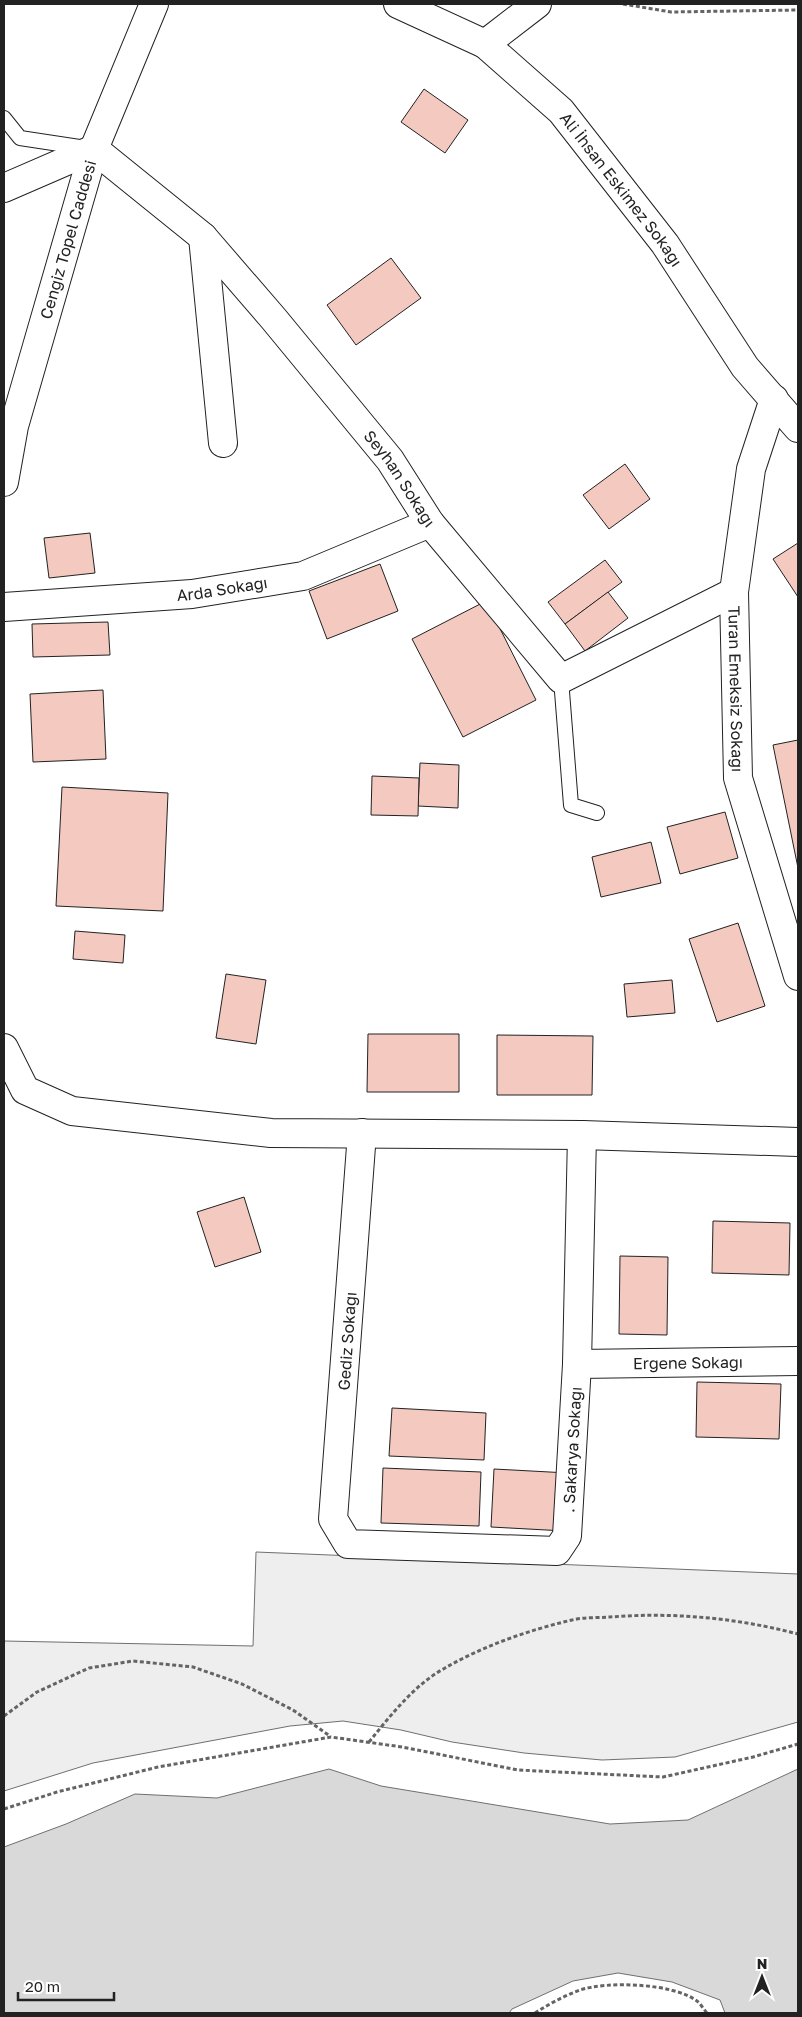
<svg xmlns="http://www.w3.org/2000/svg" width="802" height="2017" font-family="'Golos Text',sans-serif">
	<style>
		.green { fill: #eee; stroke: #6f6f6f }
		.water { fill: #d9d9d9; stroke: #6f6f6f }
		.building { fill: #f3c9c0; stroke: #222 }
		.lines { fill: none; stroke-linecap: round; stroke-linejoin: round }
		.lane-casing { stroke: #222; stroke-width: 16 }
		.street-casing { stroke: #222; stroke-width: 30 }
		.path { stroke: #646464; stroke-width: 3; stroke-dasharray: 4 2.5; stroke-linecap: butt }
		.lane { stroke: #fff; stroke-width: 14 }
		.street { stroke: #fff; stroke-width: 28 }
		.labels { text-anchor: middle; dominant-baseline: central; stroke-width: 4; stroke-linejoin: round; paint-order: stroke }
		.street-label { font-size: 16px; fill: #222; stroke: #fff }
	</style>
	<rect width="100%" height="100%" fill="#fff"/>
	<polygon class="green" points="256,1552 798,1574 798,1722 675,1757 602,1760 524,1753 452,1742 401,1730 343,1721 290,1726 93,1763 4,1791 4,1641 253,1646"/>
	<polygon class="water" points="329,1769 381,1786 610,1824 688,1820 798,1769 798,2013 725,2013 720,2000 672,1982 618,1973 573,1981 512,2009 509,2013 4,2013 4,1847 66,1824 135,1794 217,1798"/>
	<g class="building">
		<polygon points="424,89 468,120 445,153 401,122"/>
		<polygon points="391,258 421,298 356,345 327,305"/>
		<polygon points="625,464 650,499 609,529 583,495"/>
		<polygon points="90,533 95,573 49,578 44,538"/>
		<polygon points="798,543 798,597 773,559"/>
		<polygon points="605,560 622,582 565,624 548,602"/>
		<polygon points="380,564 398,611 327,639 309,591"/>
		<polygon points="608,592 628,618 585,651 565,624"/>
		<polygon points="486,601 536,700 463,737 412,639"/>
		<polygon points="108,622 110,655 33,657 32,624"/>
		<polygon points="103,690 106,759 33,762 30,694"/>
		<polygon points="798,740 798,868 773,745"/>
		<polygon points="420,763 459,765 458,808 418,806"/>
		<polygon points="372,776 419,778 418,816 371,815"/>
		<polygon points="62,787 168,793 163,911 56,906"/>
		<polygon points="725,812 738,858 680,874 667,827"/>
		<polygon points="651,842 661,883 601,897 592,857"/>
		<polygon points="738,923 765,1006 717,1022 689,939"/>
		<polygon points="75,931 125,935 123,963 73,959"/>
		<polygon points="226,974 266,980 256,1044 216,1038"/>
		<polygon points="672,980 675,1013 627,1017 624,984"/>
		<polygon points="368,1034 459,1034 459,1092 367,1092"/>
		<polygon points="497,1035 593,1036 592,1095 497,1095"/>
		<polygon points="244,1197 261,1252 215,1267 197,1212"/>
		<polygon points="713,1221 790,1223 789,1275 712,1273"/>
		<polygon points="620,1256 668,1257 667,1335 619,1334"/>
		<polygon points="697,1382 781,1384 779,1439 696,1437"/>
		<polygon points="392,1408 486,1413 484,1460 389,1456"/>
		<polygon points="383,1468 481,1472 479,1526 381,1523"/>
		<polygon points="494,1469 568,1473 565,1531 491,1527"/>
	</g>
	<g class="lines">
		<defs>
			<g id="lane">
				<polyline points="4,118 20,138 86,148"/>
				<polyline points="561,679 571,805 597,813"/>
			</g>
			<g id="street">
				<path id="s1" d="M 398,4 L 485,44 L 561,111 L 665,244 L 745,367 L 798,428"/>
				<polyline points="485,44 537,4"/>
				<path id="s2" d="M 4,188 L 94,149 L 203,237 L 273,318 L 390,460 L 430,523 L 561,679 L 734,592"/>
				<polyline points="203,237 223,443"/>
				<path id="s3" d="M 774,399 L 751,469 L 734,592 L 738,778 L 798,976"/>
				<path id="s4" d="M 4,482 L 14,426 L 94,149 L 154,4"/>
				<path id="s5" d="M 4,607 L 192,594 L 303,576 L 430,523"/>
				<polyline points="4,1048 25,1090 72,1111 271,1133 582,1135 798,1142"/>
				<path id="s6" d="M 362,1133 L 333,1519 L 348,1544 L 557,1551 L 567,1536 L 577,1364 L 582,1135"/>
				<path id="s7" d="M 577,1364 L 798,1361"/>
			</g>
		</defs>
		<use href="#lane" class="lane-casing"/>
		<use href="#street" class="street-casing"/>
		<g class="path">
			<polyline points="623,4 671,12 798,10"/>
			<polyline points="4,1716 37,1692 89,1668 133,1661 193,1667 242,1684 293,1710 330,1736"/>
			<path d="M 369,1742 C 391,1715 414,1685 445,1668 C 483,1646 529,1630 572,1620 C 584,1617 598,1618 610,1617 C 674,1612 737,1618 798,1634"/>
			<polyline points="4,1809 57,1792 158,1767 331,1737 402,1747 518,1770 663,1777 753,1757 798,1744"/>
			<path d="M 535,2013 C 549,2004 564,1996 580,1990 C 608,1981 673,1983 697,2001 C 701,2004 704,2010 707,2013"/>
		</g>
		<use href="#lane" class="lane"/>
		<use href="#street" class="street"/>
	</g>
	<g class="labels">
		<g class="street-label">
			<text stroke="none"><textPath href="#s1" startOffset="296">Ali İhsan Eskimez Sokağı</textPath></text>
			<text stroke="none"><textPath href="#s4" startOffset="251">Cengiz Topel Caddesi</textPath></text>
			<text stroke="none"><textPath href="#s2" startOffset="550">Seyhan Sokağı</textPath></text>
			<text stroke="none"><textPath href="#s5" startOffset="219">Arda Sokağı</textPath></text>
			<text stroke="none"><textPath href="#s3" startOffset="295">Turan Emeksiz Sokağı</textPath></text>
			<text transform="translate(347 1341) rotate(-86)">Gediz Sokağı</text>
			<text stroke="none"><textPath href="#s7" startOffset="111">Ergene Sokağı</textPath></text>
			<text stroke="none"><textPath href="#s6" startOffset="730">. Sakarya Sokağı</textPath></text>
		</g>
	</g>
	<rect width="802" height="2017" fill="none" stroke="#222222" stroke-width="10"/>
	<g transform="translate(762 1977)" stroke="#ffffff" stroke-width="4" paint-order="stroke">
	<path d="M0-4L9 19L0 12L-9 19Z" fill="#222222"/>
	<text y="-8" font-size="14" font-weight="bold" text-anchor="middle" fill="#222222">N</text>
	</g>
	<path d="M18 1992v8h96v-8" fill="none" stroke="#222222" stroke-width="2.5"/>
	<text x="25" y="1992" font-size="15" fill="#222222" stroke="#ffffff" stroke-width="4" paint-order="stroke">20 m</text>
</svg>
